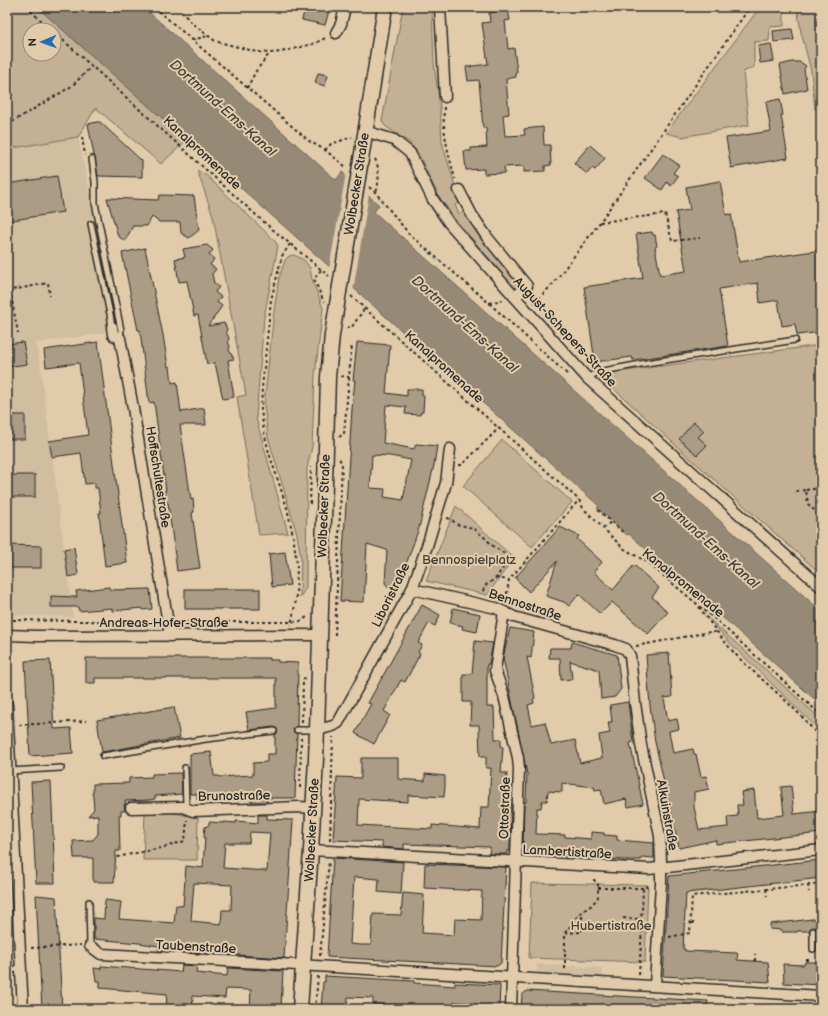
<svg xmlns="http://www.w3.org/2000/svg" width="828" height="1016" font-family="'Balsamiq Sans',sans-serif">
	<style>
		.built { fill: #d1bd9f }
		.green { fill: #c3b095; stroke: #776e60; fill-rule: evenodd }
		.water { fill: #968a77; stroke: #6b6459 }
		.pier { fill: #e1cbaa }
		.building { fill: #ac9c85; stroke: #2b2b2b; fill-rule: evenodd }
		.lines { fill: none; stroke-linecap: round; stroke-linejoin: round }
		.service-casing { stroke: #2b2b2b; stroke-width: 8 }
		.minor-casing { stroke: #2b2b2b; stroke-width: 13 }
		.secondary-casing { stroke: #2b2b2b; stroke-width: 17 }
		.path { stroke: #2b2b2b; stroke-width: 2; stroke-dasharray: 3 3; stroke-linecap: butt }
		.service { stroke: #e1cbaa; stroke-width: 5 }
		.minor { stroke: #e1cbaa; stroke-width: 10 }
		.secondary { stroke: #e1cbaa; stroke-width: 14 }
		.secondary-bridge-casing { stroke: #2b2b2b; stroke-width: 17; stroke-linecap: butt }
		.secondary-bridge { stroke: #e1cbaa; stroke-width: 14 }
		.labels { text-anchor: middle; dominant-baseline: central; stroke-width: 4; stroke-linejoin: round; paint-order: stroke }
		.street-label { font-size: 13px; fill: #2b2b2b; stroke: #e1cbaa }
		.park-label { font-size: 13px; fill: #423f3b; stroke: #e1cbaa }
		.water-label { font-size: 14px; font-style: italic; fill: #403e3a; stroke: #e1cbaa }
	</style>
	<rect width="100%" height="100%" fill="#e1cbaa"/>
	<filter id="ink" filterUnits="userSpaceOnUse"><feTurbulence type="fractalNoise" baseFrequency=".025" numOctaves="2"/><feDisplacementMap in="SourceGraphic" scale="8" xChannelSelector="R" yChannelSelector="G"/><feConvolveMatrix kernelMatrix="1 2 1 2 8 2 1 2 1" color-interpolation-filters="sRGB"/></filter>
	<g filter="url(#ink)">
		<g class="built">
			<polygon points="78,137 116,312 113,329 99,334 36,343 40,363 73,617 7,615 7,148"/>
			<polygon points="537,964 602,968 602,977 537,973"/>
		</g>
		<g class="green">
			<path d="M 7,7 L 37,7 L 187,140 L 161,164 L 96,108 L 78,137 L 7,149 ZM 30,30 L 54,30 L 54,54 L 30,54 Z"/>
			<polygon points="403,7 432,7 434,64 440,107 442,142 454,182 461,201 455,205 459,214 466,211 521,286 517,291 454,218 438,195 418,153 410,143 385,126 382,121"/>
			<polygon points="760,7 784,7 784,26 770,27 769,41 754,42 754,67 743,72 749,125 682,137 666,133"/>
			<polygon points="797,7 821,7 821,108 815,109 811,71 801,32"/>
			<polygon points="197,170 207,176 275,241 278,246 264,317 256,418 288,533 259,535 237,397 246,395 213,216"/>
			<polygon points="294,255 304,260 310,268 312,279 323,308 315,375 312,447 307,468 306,588 300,597 301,559 297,534 268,437 264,405 274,311 279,278 285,260 289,256"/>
			<polygon points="821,345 821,574 682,451 603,379 609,373"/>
			<polygon points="502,440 572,502 532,547 463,486"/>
			<polygon points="456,506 514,558 487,595 426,581"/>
			<polygon points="709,619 821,719 821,733 818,729 730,643"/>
			<polygon points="170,812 198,818 197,860 143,860 145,813"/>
			<polygon points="532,883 648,885 645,962 529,958"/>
		</g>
		<polygon class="water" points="37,7 143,7 336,180 342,172 379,205 374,212 821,611 821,705 629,534 627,535 597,508 599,506"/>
		<polygon class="pier" points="346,173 369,194 353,291 329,269"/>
		<g class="building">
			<polygon points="305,7 330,7 325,25 302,20"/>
			<polygon points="508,10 510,20 505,21 508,49 514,48 517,72 515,72 516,77 506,79 509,114 503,115 505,136 525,135 524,129 543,127 544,145 550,145 551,165 545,166 545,171 524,172 524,166 504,167 505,173 484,174 484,169 466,170 464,151 471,151 471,148 487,147 486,128 483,128 479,80 468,81 466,67 488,64 482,23 490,22 489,13"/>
			<polygon points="792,29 794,40 774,42 773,31"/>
			<polygon points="771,44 774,61 760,63 758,46"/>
			<polygon points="792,62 800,62 806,66 804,69 807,89 785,94 780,65"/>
			<polygon points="318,73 328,75 325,86 315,83"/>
			<polygon points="780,99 783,115 781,115 788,158 731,168 726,138 771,131 766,102"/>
			<polygon points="97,122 100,122 142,161 142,177 98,176 88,124"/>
			<polygon points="590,145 605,158 595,170 592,168 587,174 574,163"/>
			<polygon points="663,154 679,165 673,173 678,176 671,186 667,182 662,190 645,178"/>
			<polygon points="57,176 63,212 7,221 7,184"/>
			<polygon points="720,181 726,215 731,214 739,262 821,250 821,332 797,335 795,324 782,326 778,300 760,303 758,283 719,289 728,346 633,360 632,357 595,362 584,287 643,278 636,234 652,232 653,235 655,235 657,246 655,247 660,275 686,271 676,212 690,210 686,187"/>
			<polygon points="160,195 194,196 199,230 189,238 181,233 180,222 159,222 152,217 147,226 133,226 125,241 118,236 107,198 158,200"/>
			<polygon points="207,245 213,250 209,255 214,259 210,265 216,269 212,274 214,283 219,287 215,292 221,297 217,302 222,306 208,326 224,323 227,329 226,332 229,338 228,341 230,347 229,350 234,359 228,360 234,397 223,399 215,363 207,364 198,315 194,316 187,281 179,282 175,259 185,257 183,249"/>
			<polygon points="145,248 163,335 168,367 170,366 172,383 177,382 181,412 204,408 206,425 180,425 191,500 193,499 194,512 192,513 200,568 177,571 168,503 166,503 164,491 166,491 154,402 149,403 140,330 138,330 122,253"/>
			<polygon points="23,342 27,364 7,367 7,344"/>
			<polygon points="98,342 127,563 105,566 99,513 101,513 98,488 95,488 95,483 85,484 81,453 52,457 49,441 88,435 79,363 46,367 44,350"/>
			<path d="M 357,342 L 390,345 L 386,393 L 407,396 L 407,389 L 422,389 L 422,395 L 424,395 L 423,412 L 421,412 L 420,415 L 405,414 L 406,407 L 386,405 L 383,443 L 414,449 L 416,444 L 437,446 L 434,465 L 419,528 L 399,584 L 397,587 L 390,589 L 385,583 L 387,550 L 367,544 L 364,602 L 340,601 L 352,409 L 355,380 L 353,380 ZM 372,455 L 390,456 L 411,460 L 403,500 L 384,497 L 385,489 L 370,488 Z"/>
			<rect x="7" y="415" width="18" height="24"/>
			<polygon points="694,422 704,431 698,437 707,445 697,455 679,439"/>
			<rect x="7" y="475" width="28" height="22"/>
			<polygon points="560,527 579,536 577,539 602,562 594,572 613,590 634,565 659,588 652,597 668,612 648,634 612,602 600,614 579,594 569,606 564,602 546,596 557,561 529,592 515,578"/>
			<polygon points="7,545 41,546 41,568 7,568"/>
			<polygon points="74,547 78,575 68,577 64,549"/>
			<polygon points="285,552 290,585 272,587 269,554"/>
			<polygon points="109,587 110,590 150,589 152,609 143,610 142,608 112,611 112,608 79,611 78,607 51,607 51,596 77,597 76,591"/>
			<rect x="185" y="589" width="75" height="20"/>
			<polygon points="422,605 440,615 435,626 429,623 418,643 422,645 418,652 420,654 405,682 401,680 384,711 390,715 374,744 355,733 371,704 368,703"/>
			<polygon points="453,608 480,614 477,632 462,629 463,626 450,623"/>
			<polygon points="510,628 534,632 531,658 527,657 535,698 533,699 534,703 528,705 532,725 545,722 551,745 575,740 580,763 602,758 599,735 610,733 608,722 612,722 610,705 628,702 633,742 630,743 643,804 628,807 626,799 604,804 601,789 595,790 594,787 562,783 562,792 548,791 547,801 542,801 541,808 537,808 536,834 565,835 565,837 591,839 591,832 604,833 604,835 617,836 617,840 654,843 654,858 641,857 641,860 625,860 534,855 535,852 523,851 524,802 526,802 527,774 503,658"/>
			<polygon points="475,641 493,643 489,664 487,664 487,707 494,707 495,739 501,739 501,746 503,747 501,773 507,773 505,801 511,801 510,851 507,851 507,854 489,854 490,847 404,844 404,849 382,847 382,842 333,840 337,777 361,778 361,758 398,758 398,779 425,781 425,774 445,776 445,786 444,797 408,795 408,802 359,799 358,825 432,829 432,825 480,829 481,807 489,807 491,768 486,768 486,757 480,757 479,725 470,725 471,702 463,702 463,674 472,674"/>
			<polygon points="572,642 617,655 621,689 615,697 601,699 599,670 570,661 572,679 561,680 560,658 549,658 550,648 571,648"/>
			<polygon points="669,653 672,697 664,698 668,721 677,719 679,729 669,731 673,753 693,749 694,754 696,754 701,777 706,776 709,789 694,792 694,807 699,830 728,827 727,817 738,816 737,805 743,805 741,792 754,790 757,818 784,815 781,787 791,786 794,814 821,811 821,833 716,844 716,840 679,848 655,742 650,706 646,655"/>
			<polygon points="86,658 270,658 270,660 278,660 278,662 298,663 297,726 295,727 293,730 294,732 297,734 295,798 267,798 267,802 251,802 251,798 197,800 197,794 190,794 190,754 211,752 214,776 219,776 219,777 253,775 253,763 267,762 267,754 275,754 275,735 277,733 277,729 274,727 249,730 246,712 276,708 276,678 95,678 95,683 86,683"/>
			<polygon points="50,660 54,729 71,728 73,753 30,756 25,661"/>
			<polygon points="174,707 180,738 102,752 97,720"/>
			<polygon points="181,773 182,794 155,796 155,799 148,800 125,801 126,804 124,804 125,811 121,811 121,815 119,815 120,851 116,851 114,882 93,882 93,858 74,858 73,841 93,840 98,834 98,815 88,816 94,809 93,796 92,794 93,792 93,784 129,783 129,778 152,777 152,774"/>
			<polygon points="51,781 55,883 36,883 31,782"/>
			<path d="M 258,815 L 267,815 L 267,819 L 293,820 L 284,958 L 158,950 L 159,946 L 139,943 L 94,939 L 94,918 L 104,919 L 105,900 L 121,902 L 119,919 L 174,923 L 176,905 L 183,906 L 186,866 L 203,868 L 205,837 L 204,837 L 205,827 L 209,825 L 209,822 L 224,823 L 224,822 L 236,823 L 236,821 L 258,823 ZM 250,832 L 270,833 L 267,871 L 223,868 L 225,843 L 249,843 ZM 194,883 L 232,885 L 231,910 L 222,910 L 221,924 L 191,921 Z"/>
			<polygon points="333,858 403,862 401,894 378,892 379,879 354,877 350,944 360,945 371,945 373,914 401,915 403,893 424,895 422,933 454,935 455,919 481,920 482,891 424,888 425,864 506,867 501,963 497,966 327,957"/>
			<polygon points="821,860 821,878 686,893 683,949 685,949 685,951 738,953 737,960 768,962 770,982 663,976 669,876"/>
			<polygon points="36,895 56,897 62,1009 42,1009"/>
			<polygon points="821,918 821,932 817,932 816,929 813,927 811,928 809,931 797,931 797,932 782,932 782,930 770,929 770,924"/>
			<polygon points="805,962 821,962 821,985 784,983 783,964 804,965"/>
			<polygon points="182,965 197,966 196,973 227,976 228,968 283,971 281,1008 270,1007 270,1009 250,1009 251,990 226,989 225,998 193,996 192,1009 166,1009 167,994 100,988 100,981 96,981 94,968 101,969 101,966 181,972"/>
			<polygon points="325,976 414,981 414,983 455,986 455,983 500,985 499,1008 474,1007 475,1003 454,1002 454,1008 419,1006 418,1009 403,1009 403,1005 373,1004 373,998 348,997 347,1009 321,1009 323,982 325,982"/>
			<polygon points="527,991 708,1001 707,1009 521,1009 522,995"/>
		</g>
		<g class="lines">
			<defs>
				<g id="service">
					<polyline points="92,159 95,182 95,203 121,330 120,338"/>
					<polyline points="91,224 110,314 112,327"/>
					<polyline points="587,378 598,372 646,363 795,340"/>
					<polyline points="297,730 316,730"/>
					<polyline points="103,756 206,739 274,731"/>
					<polyline points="185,768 186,808"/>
					<polyline points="10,771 61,768"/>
					<polyline points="89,902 90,946"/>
					<polyline points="813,949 813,931"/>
					<polyline points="7,970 20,969"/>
				</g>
				<g id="minor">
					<polyline points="440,7 445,97"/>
					<polyline points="336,33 341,24 345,7"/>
					<polyline points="365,131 394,140 410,153 432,198 449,223 587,378 821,587"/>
					<polyline points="459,190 472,215 487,237 527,286 515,297"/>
					<polyline points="112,327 113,335 120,338 133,408 170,636"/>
					<polyline points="412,589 496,608 514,617 615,645 626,649 630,656 635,703 641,745 660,836 661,861 661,884 655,985"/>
					<polyline points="504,612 495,670 504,696 518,758 519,769 511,1009"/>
					<polyline points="7,635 36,636 320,635"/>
					<polyline points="7,705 23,1009"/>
					<polyline points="317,730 333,726 338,723 412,589 427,546 446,483 450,449"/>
					<polyline points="131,808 183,807 193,811 299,807 314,808"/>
					<polyline points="311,850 649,869 821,850"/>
					<path d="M 90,946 L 101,954 C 341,968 581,980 821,996"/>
				</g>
				<g id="secondary">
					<polyline points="360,166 385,7"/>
					<polyline points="300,1009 311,850 316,759 324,519 328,377 332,335 339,292"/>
				</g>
			</defs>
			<use href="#service" class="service-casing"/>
			<use href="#minor" class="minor-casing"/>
			<use href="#secondary" class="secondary-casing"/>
			<g class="path">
				<polyline points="26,7 52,30"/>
				<polyline points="154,7 309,141 325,150 346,167"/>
				<polyline points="177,7 193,24 215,41 257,52 269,53 281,52 316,43 327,37"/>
				<polyline points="54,32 266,224 329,276"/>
				<polyline points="192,40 208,36"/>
				<polyline points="247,88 256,71 269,54"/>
				<path d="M 444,107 C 442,133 449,155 455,179"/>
				<polyline points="7,125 72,86 92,66"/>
				<polyline points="82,137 85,155"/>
				<polyline points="325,150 331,144 352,137"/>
				<path d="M 375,159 C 380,168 379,184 376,193"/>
				<polyline points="369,187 376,193 409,234 489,303 568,375"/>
				<polyline points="600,222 665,214 672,241 700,238"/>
				<polyline points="290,244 282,256 271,300 262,388 261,410 264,432 269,453 287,508 293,535 297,564 296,600 291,625"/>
				<polyline points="321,270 314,279 324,302"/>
				<polyline points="10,290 18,333"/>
				<polyline points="7,291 48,283 50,296"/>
				<polyline points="351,296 579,500 583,508 623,548 647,562 716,620 821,715"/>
				<polyline points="489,303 503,300"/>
				<polyline points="534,303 553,284 600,222 750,7"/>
				<polyline points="347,327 351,328 365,308"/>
				<polyline points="341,376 349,377"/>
				<polyline points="339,437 344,434 352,344"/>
				<polyline points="459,465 462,465 499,428"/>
				<polyline points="806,490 821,488"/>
				<polyline points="796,491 806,490 808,504 821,517"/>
				<polyline points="310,504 311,467"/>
				<polyline points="598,510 625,534"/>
				<polyline points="447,518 451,519 456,524 473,528 483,536 493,546 505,554 507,559 505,565 496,578 485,586 482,594"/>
				<polyline points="603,528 611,522"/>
				<polyline points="496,578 509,580"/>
				<polyline points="506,600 509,580 579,500"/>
				<path d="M 699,607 C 712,625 725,644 741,660 C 768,686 799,709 821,740"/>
				<polyline points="7,620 157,622"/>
				<polyline points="179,622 291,622 301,621 307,617"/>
				<polyline points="335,635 342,464 339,458"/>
				<polyline points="636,646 710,632 716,632"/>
				<polyline points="302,722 303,681 305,676"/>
				<polyline points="19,725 86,721"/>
				<polyline points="300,788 301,738"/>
				<polyline points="330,840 333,737"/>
				<polyline points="117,857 161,848 185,841 187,820"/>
				<polyline points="808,885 809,892"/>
				<polyline points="598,888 643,888"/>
				<polyline points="766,889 767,896"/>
				<polyline points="623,918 640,919"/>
				<polyline points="691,923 695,923"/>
				<polyline points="565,933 582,932 582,912"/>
				<polyline points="669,937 690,933 692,896 821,884"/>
				<polyline points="31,948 81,945"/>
				<polyline points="320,956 329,861"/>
				<polyline points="806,960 812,960"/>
				<polyline points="755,961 755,954"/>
				<polyline points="565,969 565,933 580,913 592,905 598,897 598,884 594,880 594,877"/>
				<polyline points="639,975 642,928 640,919 642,912 643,888 649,886"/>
				<polyline points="315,1009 318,976"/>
			</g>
			<use href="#service" class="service"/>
			<use href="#minor" class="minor"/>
			<use href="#secondary" class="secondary"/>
			<defs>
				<polyline id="secondary-bridge" points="339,292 360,166"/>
			</defs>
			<use href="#secondary-bridge" class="secondary-bridge-casing"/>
			<use href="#secondary-bridge" class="secondary-bridge"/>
		</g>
	</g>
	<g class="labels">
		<g class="street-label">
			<text transform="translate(202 153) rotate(43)">Kanalpromenade</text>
			<text transform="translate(357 184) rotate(-81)">Wolbecker Straße</text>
			<text transform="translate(565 332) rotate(47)">August-Schepers-Straße</text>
			<text transform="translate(444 367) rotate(42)">Kanalpromenade</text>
			<text transform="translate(158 477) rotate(81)">Hoffschultestraße</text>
			<text transform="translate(324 506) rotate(-88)">Wolbecker Straße</text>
			<text transform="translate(683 583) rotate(39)">Kanalpromenade</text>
			<text transform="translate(391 595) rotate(-64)">Liboristraße</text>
			<text transform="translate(525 605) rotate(18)">Bennostraße</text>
			<text x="164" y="623">Andreas-Hofer-Straße</text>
			<text transform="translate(234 796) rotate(-1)">Brunostraße</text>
			<text transform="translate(505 808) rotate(-88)">Ottostraße</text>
			<text transform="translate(667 815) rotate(80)">Alkuinstraße</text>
			<text transform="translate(312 830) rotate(-87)">Wolbecker Straße</text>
			<text transform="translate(567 852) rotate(3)">Lambertistraße</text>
			<text transform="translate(196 947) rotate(3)">Taubenstraße</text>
		</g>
		<g class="park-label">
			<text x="469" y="560">Bennospielplatz</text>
			<text x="611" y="926">Hubertistraße</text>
		</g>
		<g class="water-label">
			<text transform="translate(223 108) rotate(42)">Dortmund-Ems-Kanal</text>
			<text transform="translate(465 324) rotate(42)">Dortmund-Ems-Kanal</text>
			<text transform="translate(706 540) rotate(42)">Dortmund-Ems-Kanal</text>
		</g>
	</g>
	<rect width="828" height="1016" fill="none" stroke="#e1cbaa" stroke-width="24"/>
	<rect x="12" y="12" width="804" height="992" fill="none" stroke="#2b2b2b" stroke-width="1.5" filter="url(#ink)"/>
	<g transform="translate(42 42) rotate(268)"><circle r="19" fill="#e1cbaa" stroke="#988b77"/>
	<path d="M0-3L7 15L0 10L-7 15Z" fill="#1f6fb2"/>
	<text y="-6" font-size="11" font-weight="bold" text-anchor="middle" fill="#2b2b2b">N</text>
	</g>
</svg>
